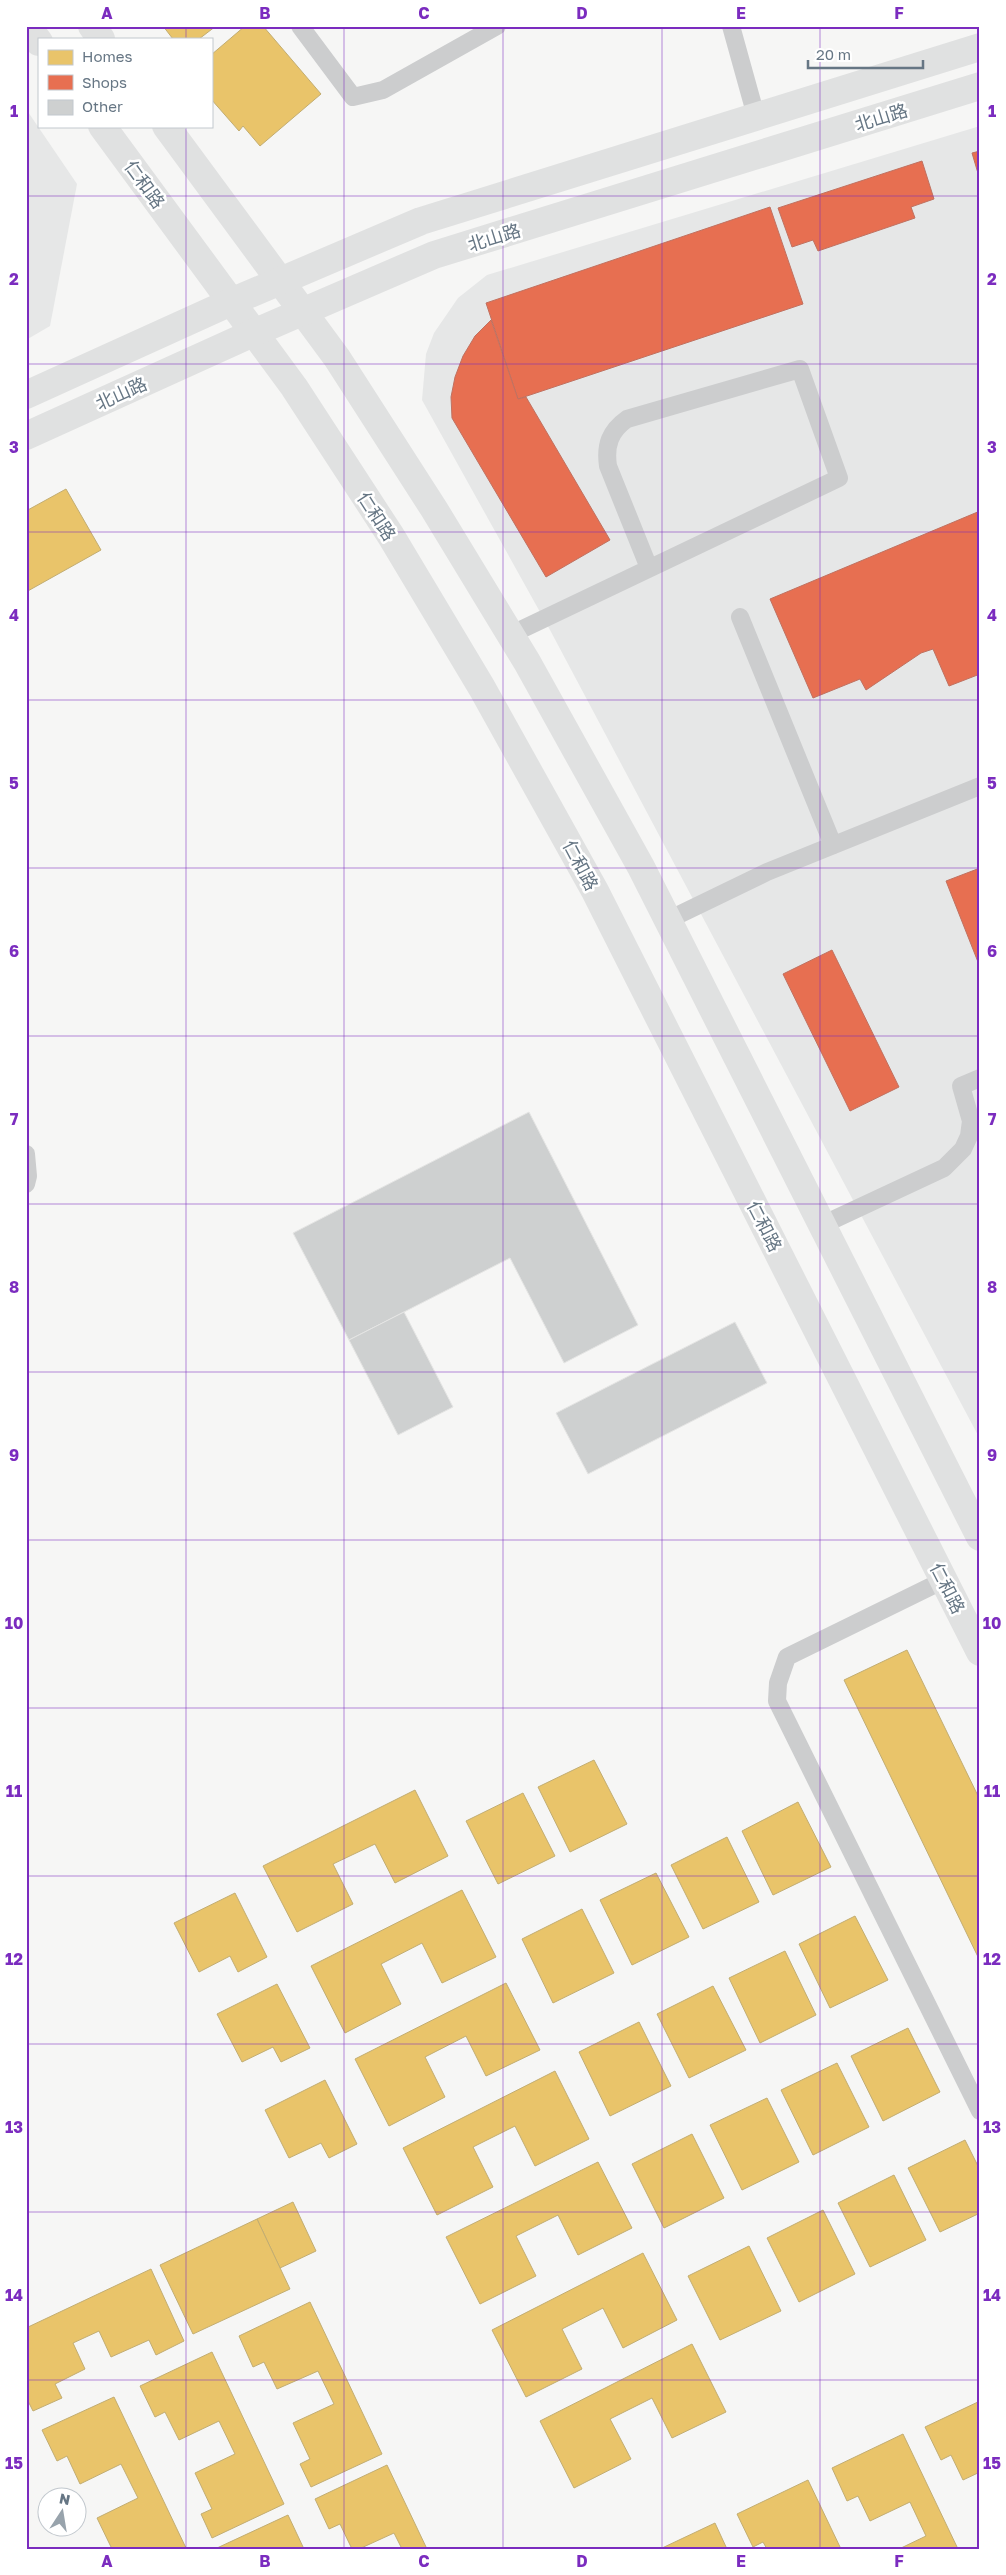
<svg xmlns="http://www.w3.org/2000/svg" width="1006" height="2575" font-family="'Golos Text','Noto Sans SC',sans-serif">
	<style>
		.built { fill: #e6e7e7 }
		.homes { fill: #e9c46a; stroke: #c2ad72 }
		.shops { fill: #e76f51; stroke: #c07160 }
		.building { fill: #ced0d0; stroke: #e5e5e4 }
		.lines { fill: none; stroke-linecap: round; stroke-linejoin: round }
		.lane { stroke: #cccdce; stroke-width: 18 }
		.secondary { stroke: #e0e1e1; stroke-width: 28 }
		.grid { fill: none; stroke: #7b2cbf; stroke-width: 1; stroke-opacity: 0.55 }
		.labels { text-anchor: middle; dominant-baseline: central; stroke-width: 5; stroke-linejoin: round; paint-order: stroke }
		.street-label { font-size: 18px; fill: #667684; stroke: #fff }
		.neatline { fill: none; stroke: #7b2cbf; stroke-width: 2 }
		.grid-label { font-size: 16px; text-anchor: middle; font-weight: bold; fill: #7b2cbf }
	</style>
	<rect width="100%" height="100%" fill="#f6f6f5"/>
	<g class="built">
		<polygon points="26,109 77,184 50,326 26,340"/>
		<polygon points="980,126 980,1439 550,630 422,400 426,354 434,333 458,298 487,275"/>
	</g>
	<g class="homes">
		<polygon points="163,26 216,26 199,39 173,39"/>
		<polygon points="245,26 263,26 321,94 260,146 243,126 239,131 211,99 211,55"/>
		<polygon points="66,489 101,550 26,592 26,511"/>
		<polygon points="907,1650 980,1800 980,1961 844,1680"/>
		<polygon points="594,1760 627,1824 570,1852 538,1787"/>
		<polygon points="415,1790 448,1856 395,1883 375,1844 333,1864 353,1904 297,1932 263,1866"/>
		<polygon points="523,1793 555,1856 498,1884 466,1821"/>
		<polygon points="798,1802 831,1867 773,1895 742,1831"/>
		<polygon points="727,1837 759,1902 703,1929 671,1865"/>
		<polygon points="656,1873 689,1937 632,1965 600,1900"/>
		<polygon points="462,1890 496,1957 442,1983 422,1943 381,1964 401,2004 345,2033 311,1966"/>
		<polygon points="235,1893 267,1957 238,1972 230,1956 199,1972 174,1923"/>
		<polygon points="582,1909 614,1973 553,2003 522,1939"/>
		<polygon points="855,1916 888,1980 830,2008 799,1944"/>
		<polygon points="785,1951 816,2015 760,2043 729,1978"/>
		<polygon points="506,1983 540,2050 486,2076 466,2036 425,2057 445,2097 389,2126 355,2059"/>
		<polygon points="277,1984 310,2048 281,2062 273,2047 242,2062 217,2014"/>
		<polygon points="713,1986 746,2050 689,2078 657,2014"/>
		<polygon points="639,2022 671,2086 610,2116 579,2052"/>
		<polygon points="908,2028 940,2092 883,2121 851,2056"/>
		<polygon points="837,2063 869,2127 813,2155 781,2090"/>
		<polygon points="555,2071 589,2139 535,2166 515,2126 473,2147 493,2187 437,2215 403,2148"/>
		<polygon points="325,2080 357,2144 329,2158 321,2143 289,2158 265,2110"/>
		<polygon points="767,2098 799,2162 742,2190 710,2125"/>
		<polygon points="692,2134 724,2198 664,2228 632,2164"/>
		<polygon points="965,2140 980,2170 980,2213 940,2232 908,2168"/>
		<polygon points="598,2162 632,2228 578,2255 558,2215 516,2236 536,2276 480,2304 446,2237"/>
		<polygon points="894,2175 926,2240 870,2267 838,2203"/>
		<polygon points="293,2202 316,2251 280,2268 257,2219"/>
		<polygon points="823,2210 855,2274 799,2302 767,2238"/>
		<polygon points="257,2219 290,2289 193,2334 160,2265"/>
		<polygon points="749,2246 781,2311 720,2340 688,2276"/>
		<polygon points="643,2253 677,2320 623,2348 603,2308 562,2329 582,2369 526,2397 492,2330"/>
		<polygon points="151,2269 184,2341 156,2355 149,2340 111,2357 99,2331 73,2343 85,2369 55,2384 62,2398 33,2411 26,2397 26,2328"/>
		<polygon points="310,2302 382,2454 311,2487 300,2464 310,2459 293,2423 334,2404 318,2371 277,2389 264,2362 253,2367 239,2336"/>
		<polygon points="692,2344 726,2412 672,2438 652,2398 610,2419 631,2459 574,2488 540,2421"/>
		<polygon points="212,2352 284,2504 212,2538 201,2514 212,2509 195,2473 235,2454 219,2421 179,2440 165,2412 155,2417 140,2386"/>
		<polygon points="114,2397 186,2548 112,2549 97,2518 138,2498 121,2464 80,2484 67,2456 57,2461 42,2430"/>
		<polygon points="980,2401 980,2472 963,2480 951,2455 941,2460 925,2427"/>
		<polygon points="903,2434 958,2549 899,2549 926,2536 910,2502 870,2521 858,2496 847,2501 832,2468"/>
		<polygon points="387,2465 427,2549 402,2549 394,2533 359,2549 352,2549 340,2524 329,2529 315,2499"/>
		<polygon points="808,2480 841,2549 767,2549 763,2542 753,2547 737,2514"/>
		<polygon points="288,2515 304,2549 217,2548"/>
		<polygon points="715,2523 727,2549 660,2549"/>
	</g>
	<g class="shops">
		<polygon points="980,151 980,180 972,153"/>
		<polygon points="922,161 934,199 911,207 915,218 818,251 813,240 792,247 778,208"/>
		<polygon points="770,207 803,304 518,399 486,303"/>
		<polygon points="491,320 518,399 526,397 610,540 546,577 452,418 451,397 455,377 463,356 475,336"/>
		<polygon points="980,511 980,674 949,686 933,649 921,653 866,690 860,679 813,698 770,599"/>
		<polygon points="980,868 980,967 946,881"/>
		<polygon points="832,950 899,1087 850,1111 783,974"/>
	</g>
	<g class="building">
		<polygon points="529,1112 638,1325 564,1363 510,1258 349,1340 293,1233"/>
		<polygon points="404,1312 453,1407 398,1435 349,1340"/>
		<polygon points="735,1322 767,1383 588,1474 556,1413"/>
	</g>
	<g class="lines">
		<g class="lane">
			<polyline points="300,26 353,97 383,90 497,26"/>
			<polyline points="731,26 756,116"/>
			<polyline points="740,617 833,845"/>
			<path d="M 510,635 L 839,478 L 800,369 L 627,419 C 610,431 605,445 608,466 L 649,568"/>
			<polyline points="668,920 767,872 980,786"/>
			<polyline points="26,1154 28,1176 26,1184"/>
			<polyline points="822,1225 944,1168 963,1149 969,1136 971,1121 961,1086 980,1078"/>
			<polyline points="944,1580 787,1657 778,1683 777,1701 980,2111"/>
		</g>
		<g class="secondary">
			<polyline points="27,26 39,42"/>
			<polyline points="92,26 101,39"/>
			<polyline points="102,126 294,387 391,536 482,688 595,891 980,1652"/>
			<polyline points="166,126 337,358 434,509 527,662 641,867 980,1537"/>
			<polyline points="26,395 231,302 421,221 980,47"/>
			<polyline points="26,436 251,334 434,255 980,86"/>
		</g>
	</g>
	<path class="grid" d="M 186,26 L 186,39M 344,26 L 344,2549M 503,26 L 503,2549M 662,26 L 662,2549M 820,26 L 820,2549M 186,126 L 186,2549M 26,196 L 980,196M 26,364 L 980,364M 26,532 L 980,532M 26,700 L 980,700M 26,868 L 980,868M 26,1036 L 980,1036M 26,1204 L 980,1204M 26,1372 L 980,1372M 26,1540 L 980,1540M 26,1708 L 980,1708M 26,1876 L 980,1876M 26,2044 L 980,2044M 26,2212 L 980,2212M 26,2380 L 980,2380"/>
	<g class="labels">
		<g class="street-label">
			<text transform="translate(881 117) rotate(-17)">北山路</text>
			<text transform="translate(145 184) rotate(54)">仁和路</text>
			<text transform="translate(494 237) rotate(-17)">北山路</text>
			<text transform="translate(121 393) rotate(-24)">北山路</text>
			<text transform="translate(377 516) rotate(57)">仁和路</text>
			<text transform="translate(581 865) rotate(62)">仁和路</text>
			<text transform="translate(765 1226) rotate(63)">仁和路</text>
			<text transform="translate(948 1588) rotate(63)">仁和路</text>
		</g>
	</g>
	<rect width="1006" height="2575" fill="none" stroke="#ffffff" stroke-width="55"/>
	<rect x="38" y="38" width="175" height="90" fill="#ffffff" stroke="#c2c8ce"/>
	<rect x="48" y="50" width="25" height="15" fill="#e9c46a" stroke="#c2c8ce"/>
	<text x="82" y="62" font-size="15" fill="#667684">Homes</text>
	<rect x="48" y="75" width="25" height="15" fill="#e76f51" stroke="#c2c8ce"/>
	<text x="82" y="88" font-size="15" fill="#667684">Shops</text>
	<rect x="48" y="100" width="25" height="15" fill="#ced0d0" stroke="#c2c8ce"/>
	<text x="82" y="112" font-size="15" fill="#667684">Other</text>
	<g transform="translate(62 2512) rotate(12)"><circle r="24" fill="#ffffff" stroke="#c2c8ce"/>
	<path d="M0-4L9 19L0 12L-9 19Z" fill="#98a3ac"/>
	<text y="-8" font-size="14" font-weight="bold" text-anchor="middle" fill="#667684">N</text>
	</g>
	<path d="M808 60v8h115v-8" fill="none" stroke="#667684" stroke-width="2.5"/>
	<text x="816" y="60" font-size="15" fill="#667684" stroke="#ffffff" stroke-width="4" paint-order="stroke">20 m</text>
	<rect x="28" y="28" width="950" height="2520" class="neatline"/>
	<g class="grid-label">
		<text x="107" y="19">A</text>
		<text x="265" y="19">B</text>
		<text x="424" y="19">C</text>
		<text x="582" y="19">D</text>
		<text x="741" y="19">E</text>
		<text x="899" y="19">F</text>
		<text x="14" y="117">1</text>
		<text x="992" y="117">1</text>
		<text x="14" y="285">2</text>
		<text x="992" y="285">2</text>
		<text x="14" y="453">3</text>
		<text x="992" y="453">3</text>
		<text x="14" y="621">4</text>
		<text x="992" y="621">4</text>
		<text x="14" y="789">5</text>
		<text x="992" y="789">5</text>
		<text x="14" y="957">6</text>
		<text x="992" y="957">6</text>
		<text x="14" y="1125">7</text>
		<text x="992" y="1125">7</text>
		<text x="14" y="1293">8</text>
		<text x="992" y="1293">8</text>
		<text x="14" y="1461">9</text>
		<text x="992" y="1461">9</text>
		<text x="14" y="1629">10</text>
		<text x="992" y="1629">10</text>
		<text x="14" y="1797">11</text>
		<text x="992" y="1797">11</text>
		<text x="14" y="1965">12</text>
		<text x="992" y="1965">12</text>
		<text x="14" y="2133">13</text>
		<text x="992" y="2133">13</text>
		<text x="14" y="2301">14</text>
		<text x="992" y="2301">14</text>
		<text x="14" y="2469">15</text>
		<text x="992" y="2469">15</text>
		<text x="107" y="2567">A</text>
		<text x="265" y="2567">B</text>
		<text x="424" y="2567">C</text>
		<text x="582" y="2567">D</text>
		<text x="741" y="2567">E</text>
		<text x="899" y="2567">F</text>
	</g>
</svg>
